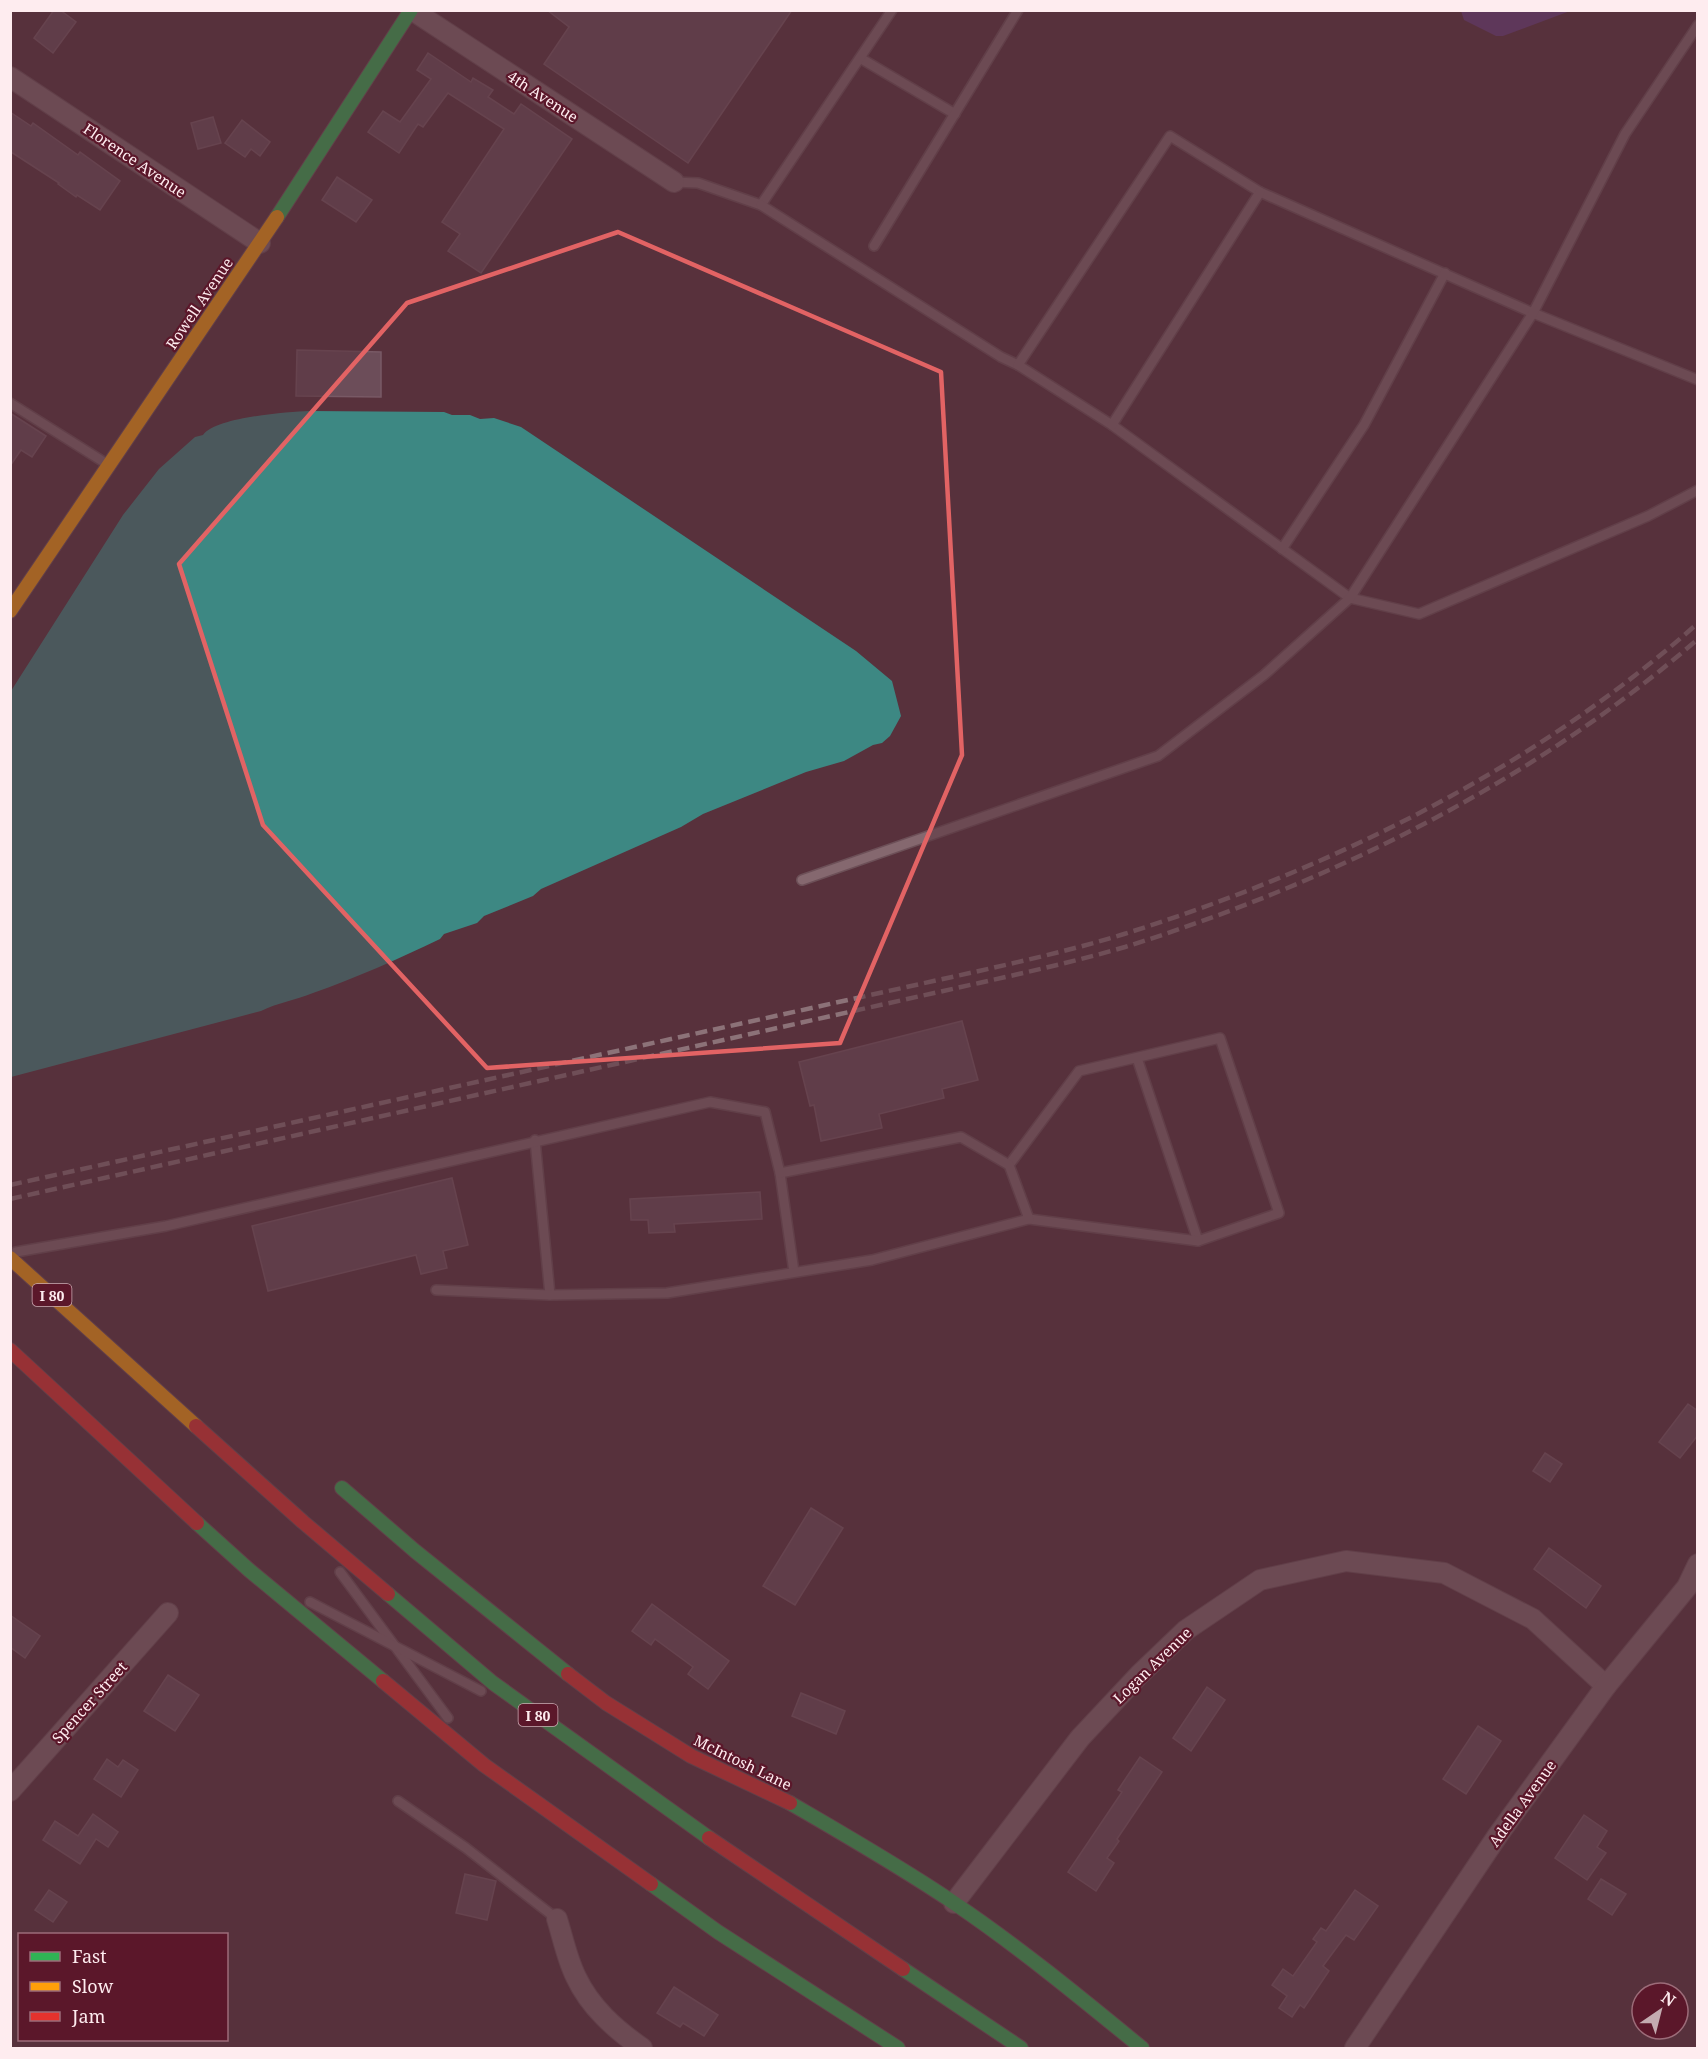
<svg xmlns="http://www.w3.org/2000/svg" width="1708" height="2059" font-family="'Noto Serif',serif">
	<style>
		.green { fill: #663e7f }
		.water { fill: #3d8883 }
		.building { fill: #6c4d59; stroke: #785965; stroke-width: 1.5 }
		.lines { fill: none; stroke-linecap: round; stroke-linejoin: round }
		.lane-casing { stroke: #6d5058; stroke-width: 12 }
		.street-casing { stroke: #6d5058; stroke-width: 22 }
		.fast-casing { stroke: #6d5058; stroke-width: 16 }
		.slow-casing { stroke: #6d5058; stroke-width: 16 }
		.jam-casing { stroke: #6d5058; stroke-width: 16 }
		.lane { stroke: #85686f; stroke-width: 9 }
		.street { stroke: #85686f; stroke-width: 20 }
		.fast { stroke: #30b455; stroke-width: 14 }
		.slow { stroke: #ff9f0a; stroke-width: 14 }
		.jam { stroke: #e5322d; stroke-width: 14 }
		.rail { stroke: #8c7278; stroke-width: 4.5; stroke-dasharray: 12 6; stroke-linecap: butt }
		.marked { fill: none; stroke: #e26364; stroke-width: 4.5; stroke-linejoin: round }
		.labels { text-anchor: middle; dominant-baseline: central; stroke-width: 4.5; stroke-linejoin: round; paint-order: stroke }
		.shield { fill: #5b172a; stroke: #cdacb4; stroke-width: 1.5 }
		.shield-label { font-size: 14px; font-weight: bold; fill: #feecef }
		.street-label { font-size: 15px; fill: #feecef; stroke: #5b172a }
	</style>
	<rect width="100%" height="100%" fill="#58313c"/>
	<polygon class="green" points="1461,11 1461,10 1570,11 1503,36 1496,36 1464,20"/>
	<path class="water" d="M 309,411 L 444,412 L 452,415 L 470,415 L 480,419 L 494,418 L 521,427 L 856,651 L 892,681 L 901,716 L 890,736 L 882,743 L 873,745 L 844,761 L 806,772 L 703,814 L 681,827 L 541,889 L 533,896 L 484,916 L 477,923 L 444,934 L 440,939 C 398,959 356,978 313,993 C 295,1000 277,1003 261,1011 L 11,1077 L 11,691 L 123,515 L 159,469 L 195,437 L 203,435 C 216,417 287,412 309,411 Z"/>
	<g class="building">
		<polygon points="54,10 60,10 76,22 53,53 34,38"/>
		<polygon points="547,10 792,10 688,163 544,64 569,27"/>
		<polygon points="428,53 471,82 473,78 493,90 488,97 514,114 521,104 572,139 481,273 448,251 460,234 442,222 504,129 448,93 423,127 418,124 399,153 368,132 383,111 400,122 431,79 417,70"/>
		<polygon points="10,112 31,126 33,123 78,155 80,152 120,181 100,210 77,195 76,197 58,184 59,183 11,152"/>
		<polygon points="213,117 221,143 198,149 191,123"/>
		<polygon points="242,120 270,142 260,156 251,149 245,157 225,143"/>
		<polygon points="337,177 372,200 356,222 322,200"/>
		<polygon points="297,350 381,352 381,397 296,396"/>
		<polygon points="10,413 46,436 32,457 21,450 10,466"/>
		<polygon points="962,1021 978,1080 942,1089 944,1098 879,1114 882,1128 821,1141 814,1105 810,1106 799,1062"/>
		<polygon points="452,1178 468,1245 443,1251 447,1268 421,1274 416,1255 268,1291 252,1226"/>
		<polygon points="760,1192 762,1219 674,1224 675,1232 649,1233 648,1220 631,1220 630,1199"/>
		<polygon points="1688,1404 1698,1411 1698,1435 1680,1458 1659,1442"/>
		<polygon points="1545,1453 1562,1464 1550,1482 1533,1471"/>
		<polygon points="811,1508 843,1528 795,1605 763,1586"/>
		<polygon points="1549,1548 1601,1586 1586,1608 1534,1569"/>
		<polygon points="652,1604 729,1661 708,1689 688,1674 693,1667 655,1639 651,1645 632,1631"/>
		<polygon points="10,1615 40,1636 25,1658 10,1647"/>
		<polygon points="168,1675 199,1695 175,1731 144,1711"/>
		<polygon points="1207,1687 1225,1700 1191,1751 1173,1738"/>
		<polygon points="801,1693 845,1711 836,1734 792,1716"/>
		<polygon points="1478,1726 1501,1741 1466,1794 1443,1779"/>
		<polygon points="1140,1757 1162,1772 1117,1839 1119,1841 1107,1858 1114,1863 1096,1891 1068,1872 1122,1792 1118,1790"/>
		<polygon points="107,1759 118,1767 123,1760 138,1770 121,1797 94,1779"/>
		<polygon points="93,1814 118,1832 108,1847 96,1839 80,1864 43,1840 55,1821 78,1836"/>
		<polygon points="1584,1815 1607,1831 1597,1847 1606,1853 1587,1880 1555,1858"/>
		<polygon points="465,1874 496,1881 487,1920 456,1913"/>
		<polygon points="1601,1879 1626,1894 1612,1915 1588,1899"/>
		<polygon points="49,1890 67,1902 53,1922 35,1910"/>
		<polygon points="1355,1890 1378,1906 1354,1940 1346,1935 1323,1966 1329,1971 1304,2008 1300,2005 1292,2017 1279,2008 1287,1996 1272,1985 1283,1969 1293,1976 1317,1942 1313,1939 1321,1928 1326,1931"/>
		<polygon points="674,1987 718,2015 704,2036 683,2023 680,2027 657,2013"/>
	</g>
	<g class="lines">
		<defs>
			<g id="lane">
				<polyline points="860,58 955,114"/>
				<polyline points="674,182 698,183 761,205 892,10"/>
				<polyline points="761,205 1001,357 1018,365"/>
				<polyline points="874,246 1018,10"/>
				<polyline points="1698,380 1533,313 1260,192 1170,136 1018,365 1112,425 1350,598 1419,614 1648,516 1698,490"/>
				<polyline points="10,403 107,464"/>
				<polyline points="1112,425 1260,192"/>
				<polyline points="1282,549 1364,425 1445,273"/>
				<polyline points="802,880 1158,756 1264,675 1350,598 1533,313 1625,134 1698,25"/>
				<polyline points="535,1140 550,1295"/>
				<polyline points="1009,1165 1079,1071 1220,1038 1279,1213 1198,1241 1137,1058"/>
				<polyline points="780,1173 794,1272"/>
				<polyline points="1029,1219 1198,1241"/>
				<polyline points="16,1252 166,1226 710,1102 765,1112 780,1173 961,1137 1009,1165 1029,1219 872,1260 667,1293 550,1295 436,1290"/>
				<polyline points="340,1572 448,1718"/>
				<polyline points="310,1602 481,1691"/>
				<polyline points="398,1801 466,1848 557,1919"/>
			</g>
			<g id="street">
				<polyline points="412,10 674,182"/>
				<polyline points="10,77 260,243"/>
				<polyline points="10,1791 168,1613"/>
				<polyline points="954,1903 1080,1738 1139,1675 1186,1630 1260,1580 1346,1561 1444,1573 1533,1619 1606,1686"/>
				<path d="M 557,1919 C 563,1938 567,1959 576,1977 C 590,2007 615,2029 642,2048"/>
				<polyline points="1355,2048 1498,1835 1606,1686 1687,1587 1698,1564"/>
			</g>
			<g id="fast">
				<polyline points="277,217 411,10"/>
				<polyline points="342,1488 415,1551 568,1674"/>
				<polyline points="197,1523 249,1570 383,1681"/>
				<polyline points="388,1594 493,1683 709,1838"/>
				<path d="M 790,1803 C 845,1835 901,1867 954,1903 C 1019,1947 1081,1998 1142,2048"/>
				<polyline points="651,1884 718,1932 898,2048"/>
				<polyline points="903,1969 1021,2048"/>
			</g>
			<g id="slow">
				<polyline points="10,611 277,217"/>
				<polyline points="10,1258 196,1426"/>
			</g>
			<g id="jam">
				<polyline points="10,1350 197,1523"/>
				<polyline points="196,1426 303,1522 388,1594"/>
				<polyline points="568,1674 606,1703 691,1756 790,1803"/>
				<polyline points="383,1681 484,1765 651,1884"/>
				<polyline points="709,1838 903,1969"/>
			</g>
		</defs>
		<use href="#lane" class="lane-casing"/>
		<use href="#street" class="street-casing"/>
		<use href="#fast" class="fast-casing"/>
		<use href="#slow" class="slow-casing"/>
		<use href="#jam" class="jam-casing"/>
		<use href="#lane" class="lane"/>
		<use href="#street" class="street"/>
		<use href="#fast" class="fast"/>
		<use href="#slow" class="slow"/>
		<use href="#jam" class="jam"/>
		<g class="rail">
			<path d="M 10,1185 L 979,971 C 1027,960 1076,949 1124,934 C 1331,869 1534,769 1698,623"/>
			<path d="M 10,1199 L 979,983 C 1028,972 1077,961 1125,947 C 1332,882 1533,782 1698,639"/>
		</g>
	</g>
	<path d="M0 0H1708V2059H0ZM 618,232 L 941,372 L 962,755 L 840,1043 L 487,1068 L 263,825 L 179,564 L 407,303 Z" fill="#58313c" fill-opacity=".55" fill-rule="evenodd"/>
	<path class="marked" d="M 618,232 L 941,372 L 962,755 L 840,1043 L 487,1068 L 263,825 L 179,564 L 407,303 Z"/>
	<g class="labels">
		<g class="shield">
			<rect x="32.5" y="1284" width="39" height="22" rx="4.5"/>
			<rect x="518.5" y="1704" width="39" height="22" rx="4.5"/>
		</g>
		<g class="shield-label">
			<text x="52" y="1295">I 80</text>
			<text x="538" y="1715">I 80</text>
		</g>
		<g class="street-label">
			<text transform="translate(543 96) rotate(33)">4th Avenue</text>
			<text transform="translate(135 160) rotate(34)">Florence Avenue</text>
			<text transform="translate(199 303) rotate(-56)">Rowell Avenue</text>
			<text transform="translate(1152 1665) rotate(-44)">Logan Avenue</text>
			<text transform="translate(89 1702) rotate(-48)">Spencer Street</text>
			<text transform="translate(743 1762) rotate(26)">McIntosh Lane</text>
			<text transform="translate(1522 1803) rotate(-54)">Adella Avenue</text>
		</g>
	</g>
	<rect width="1708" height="2059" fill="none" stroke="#feecef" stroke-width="24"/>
	<rect x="18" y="1933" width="210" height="108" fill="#5b172a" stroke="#9c6c79" stroke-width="1.5"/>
	<rect x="30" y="1952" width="30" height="9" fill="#30b455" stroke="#9c6c79" stroke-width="1.5"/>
	<text x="72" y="1963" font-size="18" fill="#feecef">Fast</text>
	<rect x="30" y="1982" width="30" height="9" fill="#ff9f0a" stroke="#9c6c79" stroke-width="1.5"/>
	<text x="72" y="1993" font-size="18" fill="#feecef">Slow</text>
	<rect x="30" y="2012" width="30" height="9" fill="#e5322d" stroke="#9c6c79" stroke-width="1.5"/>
	<text x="72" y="2023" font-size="18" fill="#feecef">Jam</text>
	<g transform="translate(1660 2011) rotate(35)"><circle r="28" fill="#5b172a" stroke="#9c6c79" stroke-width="1.5"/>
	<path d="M0-4.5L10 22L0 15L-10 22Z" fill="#c4abb0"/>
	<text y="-9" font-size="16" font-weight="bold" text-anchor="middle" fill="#feecef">N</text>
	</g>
</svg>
